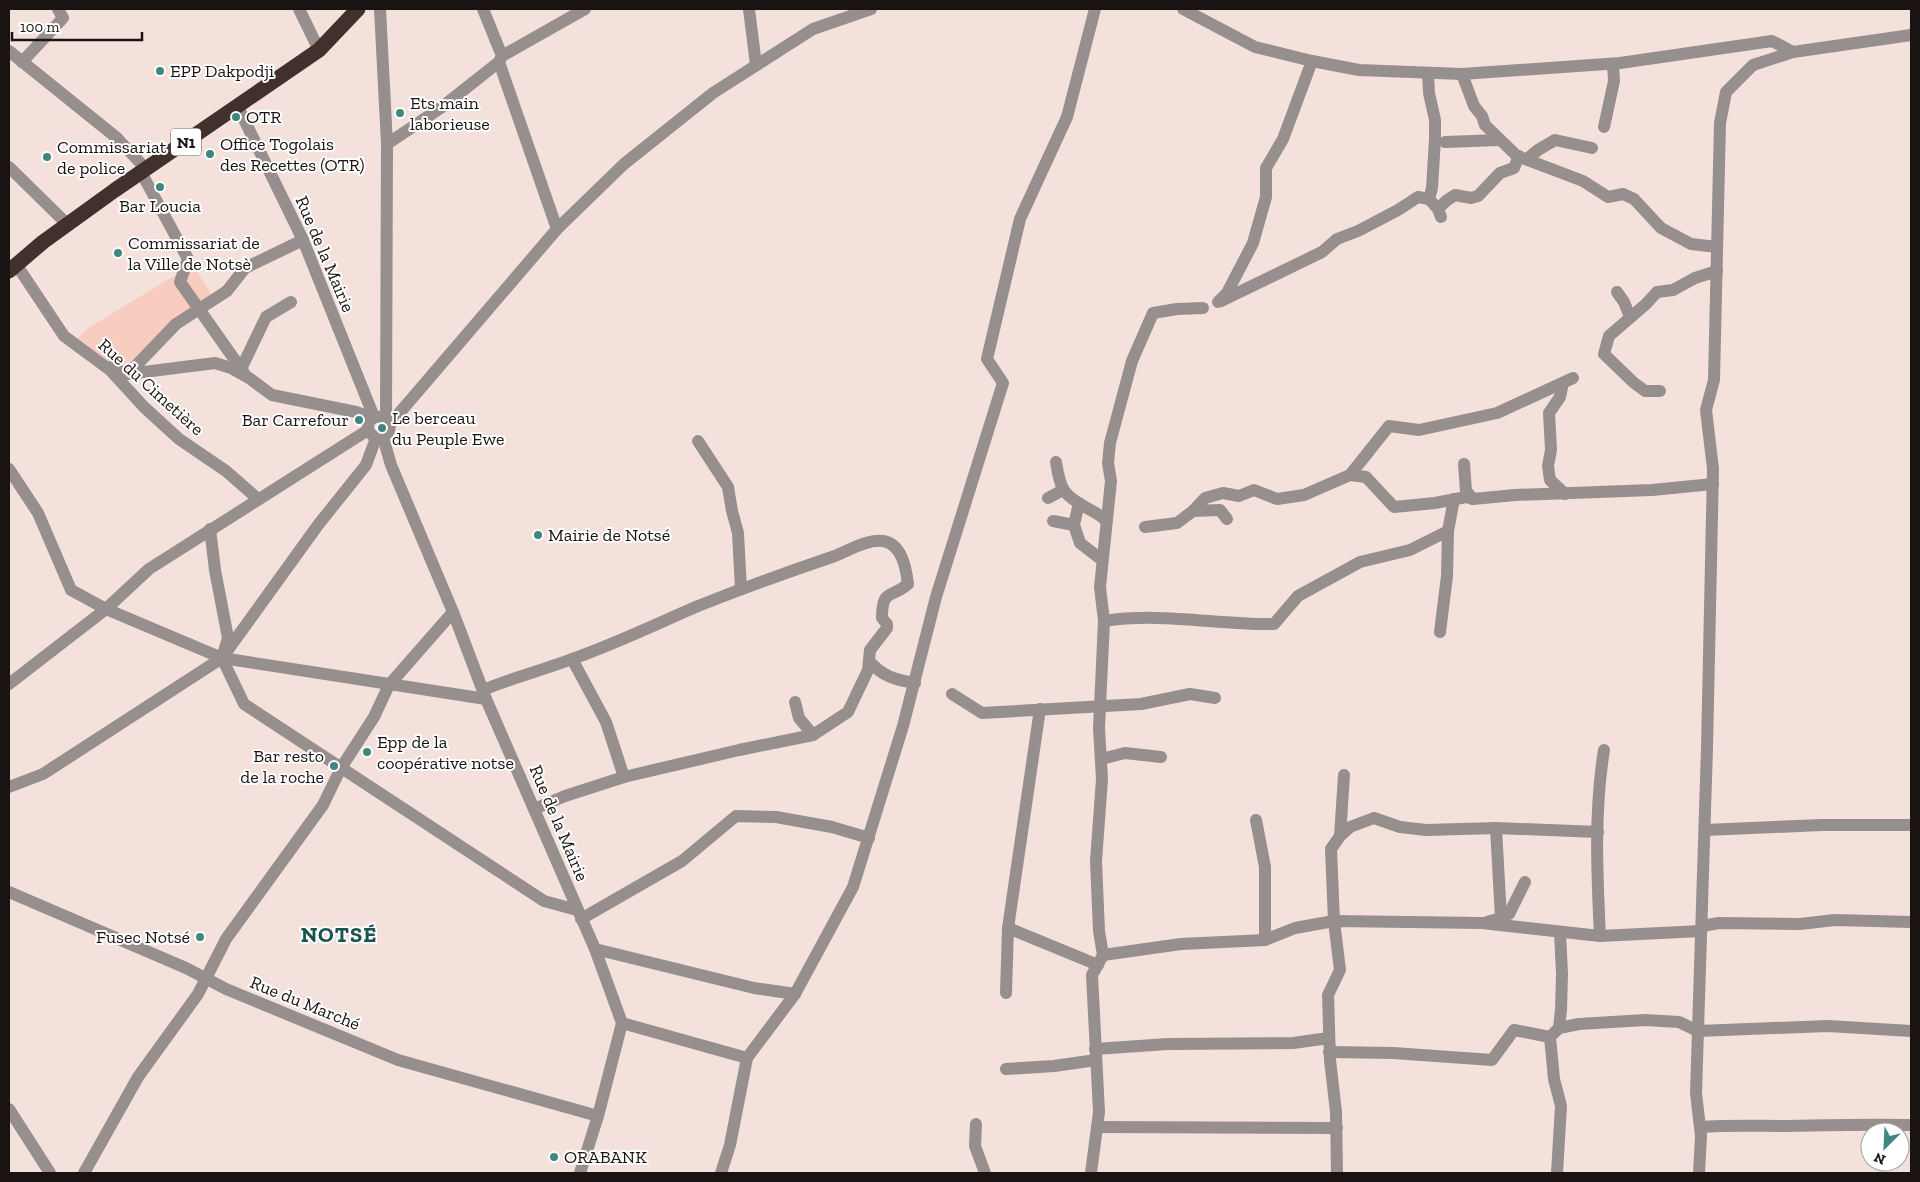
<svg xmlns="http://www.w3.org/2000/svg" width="1920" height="1182" font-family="'Zilla Slab',serif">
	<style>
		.green { fill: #f8ccbf }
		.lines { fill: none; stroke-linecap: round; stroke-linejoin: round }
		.minor { stroke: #978f8d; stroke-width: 12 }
		.highway { stroke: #40312d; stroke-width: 15 }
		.poi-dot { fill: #3f8680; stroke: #fff; stroke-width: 2 }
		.labels { text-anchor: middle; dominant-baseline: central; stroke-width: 4; stroke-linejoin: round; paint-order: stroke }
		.shield { fill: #fff; stroke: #5e5a58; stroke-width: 1 }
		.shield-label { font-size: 16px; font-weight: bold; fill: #191311 }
		.poi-label { font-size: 18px; fill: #191311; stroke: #fff; text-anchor: start }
		.street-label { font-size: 18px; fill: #191311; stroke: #fff }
		.district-label { font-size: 22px; font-weight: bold; letter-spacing: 1px; fill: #19544f; stroke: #fff }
	</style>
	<rect width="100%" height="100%" fill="#f4e1db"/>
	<polygon class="green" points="192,265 216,300 175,324 128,372 104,362 77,339 90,327"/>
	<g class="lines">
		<g class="minor">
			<polyline points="299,9 319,50"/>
			<path d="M 380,9 L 387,144 L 386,419 C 398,432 377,446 368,430 C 367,418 376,414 386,419"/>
			<polyline points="483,9 502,56 499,62 557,229"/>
			<polyline points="749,9 756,65"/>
			<polyline points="1183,9 1255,47 1312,61 1359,70 1462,74 1620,63 1772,41 1793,52"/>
			<polyline points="9,51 117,138 146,169"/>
			<polyline points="502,56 585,9"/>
			<polyline points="22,62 63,18 58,9"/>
			<polyline points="1428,73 1429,93 1435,120 1435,139 1432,188 1429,199 1438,209 1441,217"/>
			<polyline points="1462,74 1474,106 1482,116 1485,125 1517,156 1583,181 1608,197 1623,194 1634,199 1661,228 1691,244 1717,247"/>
			<polyline points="238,107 303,240 374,417"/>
			<polyline points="1604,127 1614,81 1613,64"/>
			<polyline points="1445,142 1499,140"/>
			<polyline points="387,144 442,107 499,62"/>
			<polyline points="1527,159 1538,150 1555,140 1592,148"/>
			<polyline points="9,167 68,225"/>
			<polyline points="141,172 188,259 180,282 244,373"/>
			<polyline points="1438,209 1446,201 1455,195 1471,198 1478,196 1500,173 1514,168 1519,156"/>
			<polyline points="16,264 64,336 110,370 144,407 179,439 226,471 258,499"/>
			<polyline points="1617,292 1624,302 1630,317"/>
			<polyline points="1221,301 1322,252 1337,239 1358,231 1398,210 1418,197 1429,199"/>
			<polyline points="1218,302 1227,293 1253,243 1266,197 1266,168 1283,139 1312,61"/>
			<polyline points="110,367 128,374 215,363 231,368 249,378 272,395 356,412 373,418"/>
			<polyline points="241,369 266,317 291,302"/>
			<polyline points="128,374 176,324 227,291 245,268 303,240"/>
			<polyline points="1563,383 1560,397 1549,413 1551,450 1548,466 1550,480 1565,494"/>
			<polyline points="1660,391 1645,391 1633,382 1604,354 1609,336 1646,304 1657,292 1673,290 1695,278 1717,271"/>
			<polyline points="390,424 557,229 624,164 713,93 813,29 871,9"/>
			<polyline points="383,437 391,465 453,612 486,699 595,949 622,1023 598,1116 580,1173"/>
			<polyline points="698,441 728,487 732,511 738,533 741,589"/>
			<path d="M 1056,462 C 1060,489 1063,495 1087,508 C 1094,512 1101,515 1106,521"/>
			<polyline points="1464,464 1466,491 1473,499"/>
			<polyline points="9,469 38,513 71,590 106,609 222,658 486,699"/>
			<polyline points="1350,475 1366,477 1394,507 1435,503 1466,497 1473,499 1515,495 1652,490 1713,484"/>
			<polyline points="1048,498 1063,490"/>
			<polyline points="1079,503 1074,525 1080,543 1102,560"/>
			<polyline points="1193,511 1205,498 1223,493 1239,496 1254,490 1277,499 1304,495 1350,475 1389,426 1419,430 1497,413 1573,378"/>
			<polyline points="1053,521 1074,525"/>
			<polyline points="1145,527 1177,523 1193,511 1220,510 1227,519"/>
			<polyline points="210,529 215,570 228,638 222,658 244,704 544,901 577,910"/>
			<path d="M 1104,621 C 1161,612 1218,625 1274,624 L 1298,596 L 1360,562 L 1410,550 L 1448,531 L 1454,499"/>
			<polyline points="1440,632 1447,576 1448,531"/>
			<polyline points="572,659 606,722 624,777"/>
			<path d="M 869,661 C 882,676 895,680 915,683"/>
			<polyline points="9,684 106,609 149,569 368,430"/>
			<path d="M 483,690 C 512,678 543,670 572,659 C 615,644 656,624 698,606 C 741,589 785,573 829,558 C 845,553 865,539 883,541 C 902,544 906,568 908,584 C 891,599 882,588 882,618 L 887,624 L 887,628 L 870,650 L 868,670 L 848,712 L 813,735 L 739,750 L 624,777 L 565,796 L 534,809"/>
			<polyline points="952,694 982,713 1141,704 1190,694 1215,698"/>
			<polyline points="795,702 799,718 813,735"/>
			<polyline points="1040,709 1008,928 1098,965"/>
			<polyline points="1101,759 1125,753 1161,757"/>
			<polyline points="9,787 43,774 222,658 318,525 366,465 376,438"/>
			<polyline points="1256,820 1265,867 1265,940"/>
			<polyline points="1705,830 1822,825 1911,825"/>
			<polyline points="1340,836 1350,827 1374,818 1400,827 1426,830 1496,828 1598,832"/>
			<polyline points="9,892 186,968 226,989 398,1060 598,1116"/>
			<polyline points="1501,918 1509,914 1525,882"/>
			<polyline points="581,919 682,861 736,816 776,817 832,827 869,838"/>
			<polyline points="1487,922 1501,918 1496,828"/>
			<polyline points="1702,926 1719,923 1800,924 1835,920 1911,922"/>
			<path d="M 1600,936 C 1597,874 1594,811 1604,750"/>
			<polyline points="595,949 754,988 795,994"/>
			<polyline points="1103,955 1181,944 1265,940 1295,928 1334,921 1482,923 1600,936 1701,931"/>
			<polyline points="1006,993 1008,928"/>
			<polyline points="622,1023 747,1058"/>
			<polyline points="1559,1028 1579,1024 1645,1020 1679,1022 1698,1031 1828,1026 1911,1031"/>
			<polyline points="1095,1049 1168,1044 1293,1043 1329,1038"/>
			<polyline points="1329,1052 1393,1053 1492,1060 1514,1030 1550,1037"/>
			<polyline points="1006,1069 1054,1066 1096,1060"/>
			<polyline points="9,1109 50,1173"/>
			<polyline points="976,1124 975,1146 985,1173"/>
			<polyline points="1097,1127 1337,1128"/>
			<path d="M 1700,1127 C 1729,1125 1756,1126 1785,1126 C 1827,1125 1869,1124 1911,1125"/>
			<polyline points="84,1173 138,1077 198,994 226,939 323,805 341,768 374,717 389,685 453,612"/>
			<polyline points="721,1173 730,1145 747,1058 795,994 853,887 903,726 936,597 1003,383 987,359 1020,219 1067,117 1095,9"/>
			<polyline points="1091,1173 1099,1112 1092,975 1103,955 1099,931 1096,861 1102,779 1099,728 1104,621 1100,587 1111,481 1108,463 1110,443 1132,361 1153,313 1177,309 1203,308"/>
			<polyline points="1337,1173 1336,1112 1330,1060 1328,995 1340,970 1334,921 1331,849 1340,836 1344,775"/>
			<polyline points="1557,1173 1561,1106 1554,1079 1550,1037 1559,1028 1561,1010 1562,974 1560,932"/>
			<polyline points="1699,1173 1701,1136 1696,1093 1707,748 1713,469 1706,410 1714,380 1720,123 1726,92 1753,65 1793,52 1911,35"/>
		</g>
		<polyline class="highway" points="9,271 43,242 115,190 319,50 358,9"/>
	</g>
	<g class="poi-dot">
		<circle cx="160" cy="71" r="5"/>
		<circle cx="400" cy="113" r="5"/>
		<circle cx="236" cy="117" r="5"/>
		<circle cx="210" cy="154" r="5"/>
		<circle cx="47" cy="157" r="5"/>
		<circle cx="160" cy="187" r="5"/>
		<circle cx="118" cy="253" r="5"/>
		<circle cx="359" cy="420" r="5"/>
		<circle cx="382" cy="428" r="5"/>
		<circle cx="538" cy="535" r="5"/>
		<circle cx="367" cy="752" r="5"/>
		<circle cx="334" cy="766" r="5"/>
		<circle cx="200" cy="937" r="5"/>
		<circle cx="554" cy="1157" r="5"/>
	</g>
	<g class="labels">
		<rect class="shield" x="171" y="128.5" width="30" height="27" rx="4"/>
		<g class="shield-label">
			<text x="186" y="142">N1</text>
		</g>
		<g class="poi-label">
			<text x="170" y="71">EPP Dakpodji</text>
			<text x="410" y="103">Ets main<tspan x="410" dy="21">laborieuse</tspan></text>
			<text x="246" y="117">OTR</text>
			<text x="220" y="144">Office Togolais<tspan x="220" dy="21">des Recettes (OTR)</tspan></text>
			<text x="57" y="147">Commissariat<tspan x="57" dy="21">de police</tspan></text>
			<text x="160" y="206" text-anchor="middle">Bar Loucia</text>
			<text x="128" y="243">Commissariat de<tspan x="128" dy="21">la Ville de Notsè</tspan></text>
			<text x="392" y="418">Le berceau<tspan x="392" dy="21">du Peuple Ewe</tspan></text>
			<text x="349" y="420" text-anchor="end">Bar Carrefour</text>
			<text x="548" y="535">Mairie de Notsé</text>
			<text x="377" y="742">Epp de la<tspan x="377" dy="21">coopérative notse</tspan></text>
			<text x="324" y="756" text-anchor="end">Bar resto<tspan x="324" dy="21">de la roche</tspan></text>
			<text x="190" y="937" text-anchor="end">Fusec Notsé</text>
			<text x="564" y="1157">ORABANK</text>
		</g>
		<g class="street-label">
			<text transform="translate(325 254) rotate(67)">Rue de la Mairie</text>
			<text transform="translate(151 387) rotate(42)">Rue du Cimetière</text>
			<text transform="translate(559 823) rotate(67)">Rue de la Mairie</text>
			<text transform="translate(305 1003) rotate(22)">Rue du Marché</text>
		</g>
		<g class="district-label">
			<text x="339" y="934">NOTSÉ</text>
		</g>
	</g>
	<rect width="1920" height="1182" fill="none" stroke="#191311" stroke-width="20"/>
	<g transform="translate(1885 1147) rotate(204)"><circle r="24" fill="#ffffff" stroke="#a3a1a0"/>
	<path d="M0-4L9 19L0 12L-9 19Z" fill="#3f8680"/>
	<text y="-8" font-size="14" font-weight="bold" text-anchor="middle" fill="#191311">N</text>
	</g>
	<path d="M12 32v8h130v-8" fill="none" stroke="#191311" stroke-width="2.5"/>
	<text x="20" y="32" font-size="15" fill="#191311" stroke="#ffffff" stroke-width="4" paint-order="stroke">100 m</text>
</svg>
